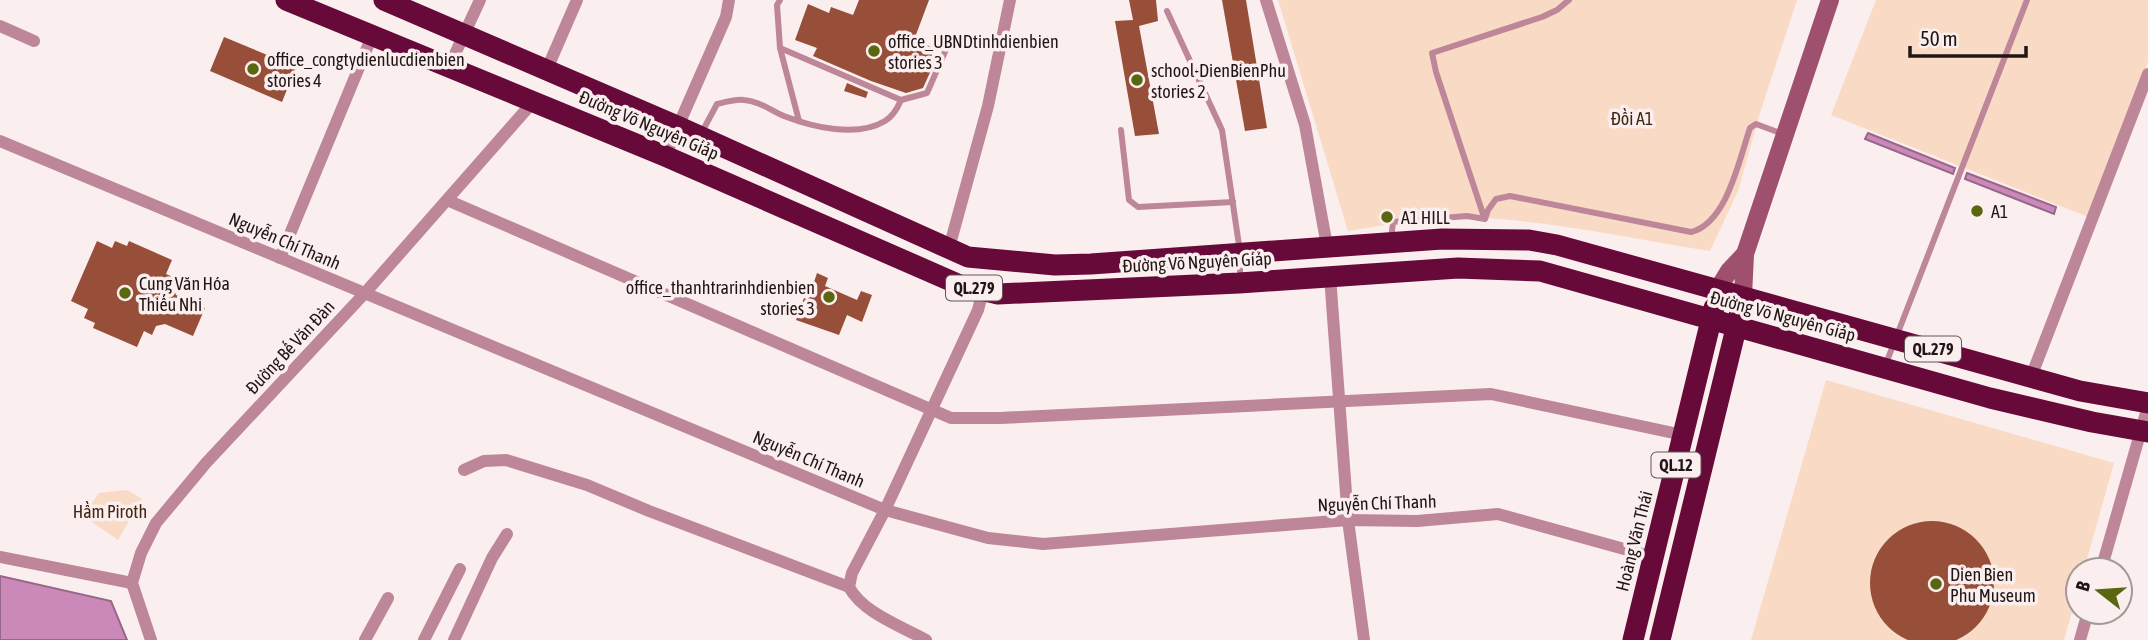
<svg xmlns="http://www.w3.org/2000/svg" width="2148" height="640" font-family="'Asap Condensed',sans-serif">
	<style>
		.green { fill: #f9dbc5 }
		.water { fill: #cb89ba; stroke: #986689; stroke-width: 2 }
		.building { fill: #974f39 }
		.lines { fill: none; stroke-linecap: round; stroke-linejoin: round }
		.lane { stroke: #be8699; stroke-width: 6 }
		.street { stroke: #be8699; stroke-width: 12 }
		.secondary { stroke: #9f506f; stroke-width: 18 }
		.highway { stroke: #670939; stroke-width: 21 }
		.poi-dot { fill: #586710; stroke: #fbeeee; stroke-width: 2.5 }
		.labels { text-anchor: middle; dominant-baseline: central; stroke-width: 7; stroke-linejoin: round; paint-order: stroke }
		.shield { fill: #fbeeee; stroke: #625757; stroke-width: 2 }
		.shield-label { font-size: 16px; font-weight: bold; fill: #211616 }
		.poi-label { font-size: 18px; fill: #211616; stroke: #fbeeee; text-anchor: start }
		.park-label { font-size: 18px; fill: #412610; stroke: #fbeeee }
		.street-label { font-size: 18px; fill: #211616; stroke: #fbeeee }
	</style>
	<rect width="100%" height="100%" fill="#fbeeee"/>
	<g class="green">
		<path d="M 1278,0 L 1797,0 L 1760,113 L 1738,191 L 1710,251 C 1626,238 1540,218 1455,217 C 1421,217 1382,226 1348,231 Z"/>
		<polygon points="1876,0 2148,0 2148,62 2088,217 1831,115"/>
		<polygon points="1826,380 2114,463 2084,570 2078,570 2078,591 2064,640 1751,640"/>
		<polygon points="127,490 142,499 118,540 85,517 91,504 99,493"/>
	</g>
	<g class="water">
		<polygon points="1868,133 1955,168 1953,174 1865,139"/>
		<polygon points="1967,173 2056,207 2054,214 1965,179"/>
		<polygon points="0,576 111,601 127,640 0,640"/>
	</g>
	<g class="building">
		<polygon points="859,0 929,0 914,40 934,48 931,54 937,57 923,88 906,93 871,81 813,56 817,48 795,40 808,4 829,13 831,7 853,15"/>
		<polygon points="1129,0 1156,0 1158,21 1139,26 1159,134 1135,136 1115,21 1133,20"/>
		<polygon points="1222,0 1246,0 1267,128 1245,131"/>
		<polygon points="224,37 296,67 282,102 210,71"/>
		<polygon points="847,83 868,92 866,98 844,91"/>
		<polygon points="97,241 112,248 115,241 127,246 129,241 172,260 166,274 175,278 172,285 176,295 205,308 193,336 165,324 156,326 152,335 144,331 137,347 93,328 95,323 84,318 88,309 71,301"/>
		<polygon points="817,273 828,278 825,286 857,300 861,291 872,295 862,322 847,315 839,335 796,320 804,298 808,300"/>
		<circle cx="1932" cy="583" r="62"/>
	</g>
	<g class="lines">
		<g class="lane">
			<polyline points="780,0 777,5 780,48 799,121"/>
			<polyline points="1167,11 1222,130 1240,252 1240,278"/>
			<polyline points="780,48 901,100 927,93 951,38"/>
			<polyline points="1121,130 1129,200 1138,207 1233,202"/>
			<path d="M 702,132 L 717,104 C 725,102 736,99 744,100 C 759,101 770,110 784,116 C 812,127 857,138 885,121 C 892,117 898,107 901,100"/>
			<polyline points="1484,217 1436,72 1432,53 1542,17 1557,10 1569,0"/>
			<path d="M 1391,240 L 1393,222 L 1467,216 L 1485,219 L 1488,210 L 1496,199 L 1510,196 L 1691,232 C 1727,223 1739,160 1750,128 L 1756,124 L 1783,134"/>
			<polyline points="1885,366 2027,0"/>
		</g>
		<g class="street">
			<polyline points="1266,0 1305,125 1327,246"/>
			<polyline points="0,26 34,41"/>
			<polyline points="449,67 480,0"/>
			<polyline points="547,69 577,0"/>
			<polyline points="0,141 885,510 988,538 1043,544 1348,520 1417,521 1498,514 1653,557"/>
			<polyline points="665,156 726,17 729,0"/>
			<polyline points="447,200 951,418 1000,418 1491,394 1683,435"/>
			<polyline points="949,248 988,106 1010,0"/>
			<polyline points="280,258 372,36"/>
			<polyline points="1330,276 1348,520 1364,640"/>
			<polyline points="2031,377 2148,74"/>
			<polyline points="464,470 484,461 506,460 587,485 649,511 849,587"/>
			<polyline points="0,557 132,583"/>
			<polyline points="2101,570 2148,406"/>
			<polyline points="151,640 132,583 141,553 156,523 206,463 365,293 533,102"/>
			<polyline points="365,640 388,598"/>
			<polyline points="424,640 460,569"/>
			<polyline points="454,640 492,558 507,534"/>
			<path d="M 926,640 C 901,626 863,613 849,587 L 852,573 L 885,510 L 978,310 L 983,291"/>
			<polyline points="2080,640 2088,612"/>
		</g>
		<g class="secondary">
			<polyline points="1745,254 1830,0"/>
			<polyline points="1718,289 1729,271 1745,254 1743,296"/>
		</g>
		<g class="highway">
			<polyline points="286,0 665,156 960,285 998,294 1239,283 1458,268 1540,271 1990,398 2092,422 2148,432"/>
			<polyline points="384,0 679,127 968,257 1055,265 1091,264 1442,239 1529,240 1557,245 2080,391 2148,403"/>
			<polyline points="1633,640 1714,308"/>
			<polyline points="1660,640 1740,312"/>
		</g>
	</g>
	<g class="poi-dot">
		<circle cx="874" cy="51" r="7"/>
		<circle cx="253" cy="69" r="7"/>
		<circle cx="1137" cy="80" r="7"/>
		<circle cx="1977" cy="211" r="7"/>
		<circle cx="1387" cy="217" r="7"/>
		<circle cx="125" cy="293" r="7"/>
		<circle cx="829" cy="297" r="7"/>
		<circle cx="1936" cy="584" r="7"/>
	</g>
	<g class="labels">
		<g class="shield">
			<rect x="946" y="275.5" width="56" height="25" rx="5"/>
			<rect x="1905" y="336.5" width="56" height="25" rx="5"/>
			<rect x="1651.5" y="452.5" width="49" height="25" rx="5"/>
		</g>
		<g class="shield-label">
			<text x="974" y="288">QL.279</text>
			<text x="1933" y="349">QL.279</text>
			<text x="1676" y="465">QL.12</text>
		</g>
		<g class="poi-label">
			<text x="888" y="41">office_UBNDtinhdienbien<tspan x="888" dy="21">stories 3</tspan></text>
			<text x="267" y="59">office_congtydienlucdienbien<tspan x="267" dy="21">stories 4</tspan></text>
			<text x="1151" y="70">school-DienBienPhu<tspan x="1151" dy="21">stories 2</tspan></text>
			<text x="1991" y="211">A1</text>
			<text x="1401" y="217">A1 HILL</text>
			<text x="139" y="283">Cung Văn Hóa<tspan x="139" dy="21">Thiếu Nhi</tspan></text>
			<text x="815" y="287" text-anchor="end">office_thanhtrarinhdienbien<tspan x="815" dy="21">stories 3</tspan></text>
			<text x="1950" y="574">Dien Bien<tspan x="1950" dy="21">Phu Museum</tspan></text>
		</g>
		<g class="park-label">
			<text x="1632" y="118">Đồi A1</text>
			<text x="110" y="511">Hầm Piroth</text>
		</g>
		<g class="street-label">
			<text transform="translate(649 125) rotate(23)">Đường Võ Nguyên Giáp</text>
			<text transform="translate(285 241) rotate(23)">Nguyễn Chí Thanh</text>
			<text transform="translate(1197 262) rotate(-3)">Đường Võ Nguyên Giáp</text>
			<text transform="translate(1783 316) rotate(15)">Đường Võ Nguyên Giáp</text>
			<text transform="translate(290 347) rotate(-47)">Đường Bế Văn Đàn</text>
			<text transform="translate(809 459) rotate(23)">Nguyễn Chí Thanh</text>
			<text transform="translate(1377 503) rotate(-2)">Nguyễn Chí Thanh</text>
			<text transform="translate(1634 541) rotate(-76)">Hoàng Văn Thái</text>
		</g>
	</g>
	<g transform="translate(2099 591) rotate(287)"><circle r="33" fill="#fbeeee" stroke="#a49898" stroke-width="2"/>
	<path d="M0-5L12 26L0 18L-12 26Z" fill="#586710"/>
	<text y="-10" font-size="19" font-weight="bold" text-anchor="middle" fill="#211616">B</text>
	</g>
	<path d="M1910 46v10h116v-10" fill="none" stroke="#211616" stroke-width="3.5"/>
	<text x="1920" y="46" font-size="21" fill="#211616" stroke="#fbeeee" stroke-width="5" paint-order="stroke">50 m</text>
</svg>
